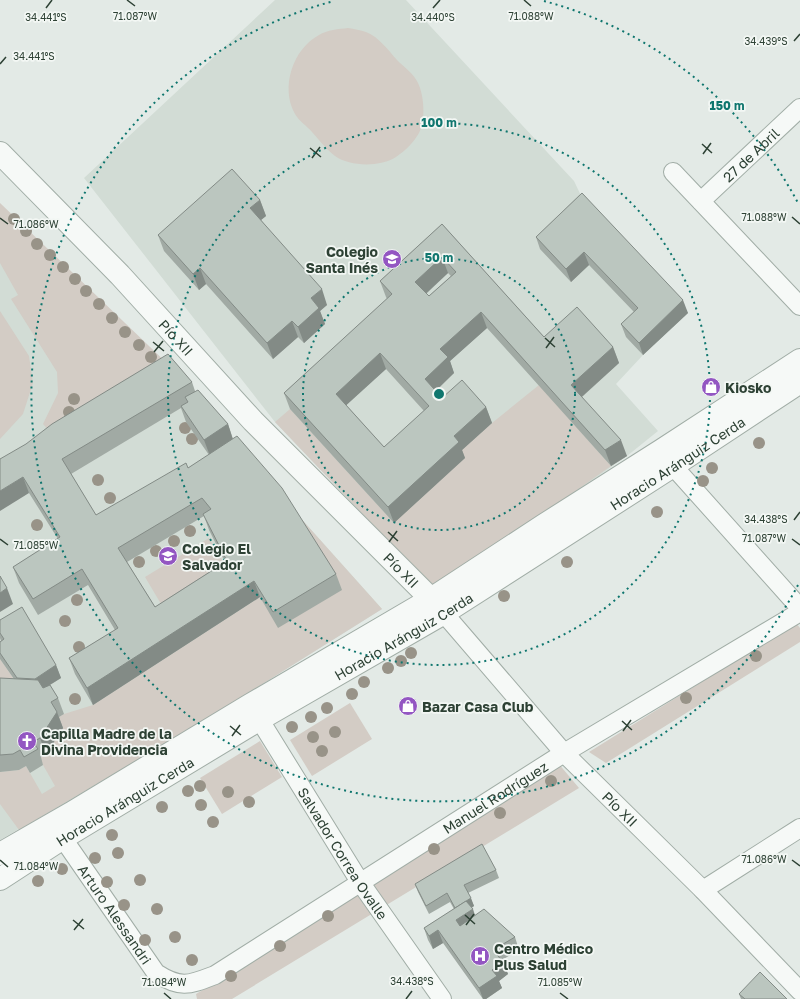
<svg xmlns="http://www.w3.org/2000/svg" width="800" height="999" font-family="'Golos Text',sans-serif">
	<style>
		.built { fill: #d2dcd5 }
		.green { fill: #d3ccc5 }
		.lines { fill: none; stroke-linecap: round; stroke-linejoin: round }
		.minor-casing { stroke: #a1ada6; stroke-width: 20 }
		.tertiary-casing { stroke: #a1ada6; stroke-width: 24 }
		.minor { stroke: #f6f9f7; stroke-width: 18 }
		.tertiary { stroke: #f6f9f7; stroke-width: 22 }
		.tree { fill: #989388 }
		.wall { fill: #a1aaa4; fill-rule: evenodd }
		.shaded-wall { fill: #838b86 }
		.building { fill: #bbc6bf; stroke: #838b86; fill-rule: evenodd }
		.ticks { fill: none; stroke: #2d4134; stroke-width: 1.5 }
		.ring { fill: none; stroke: #0f766e; stroke-width: 2; stroke-dasharray: 2 4 }
		.labels { text-anchor: middle; dominant-baseline: central; stroke-width: 3.5; stroke-linejoin: round; paint-order: stroke }
		.street-label { font-size: 14px; fill: #2d4134; stroke: #f3f7f4 }
		.poi-label { font-size: 14px; font-weight: bold; fill: #2d4134; stroke: #f3f7f4; text-anchor: start }
		.ticks-label { font-size: 10px; text-anchor: middle; fill: #2d4134; stroke: #f3f7f4; stroke-width: 3.5; stroke-linejoin: round; paint-order: stroke }
		.centre { fill: #0f766e; stroke: #f3f7f4; stroke-width: 2 }
		.ring-label { font-size: 12px; text-anchor: middle; font-weight: bold; fill: #0f766e; stroke: #f3f7f4; stroke-width: 3.5; stroke-linejoin: round; paint-order: stroke }
	</style>
	<rect width="100%" height="100%" fill="#e3eae6"/>
	<g class="built">
		<polygon points="275,0 406,0 574,181 586,206 687,313 643,355 616,384 658,431 627,456 435,590 275,422 84,178"/>
		<polygon points="0,205 288,504 382,609 213,715 0,840"/>
	</g>
	<g class="green">
		<path d="M 348,28 C 354,29 361,30 366,32 C 379,37 388,50 397,60 C 404,67 414,74 418,83 C 424,95 426,120 419,133 C 414,142 405,151 396,157 C 381,167 350,167 335,156 C 327,150 319,140 312,132 C 307,126 299,121 295,114 C 280,87 293,49 319,35 C 327,30 339,29 348,28 Z"/>
		<polygon points="0,203 174,370 58,441 43,424 58,393 57,372 11,299 18,295 0,263"/>
		<polygon points="0,311 29,356 33,383 23,414 0,439"/>
		<polygon points="539,385 611,466 435,590 275,422 290,409 394,523 459,452 492,423"/>
		<polygon points="288,504 382,609 213,715 19,830 0,804 0,772 19,770 26,766 42,794 55,786 39,758 46,754 63,728 57,718 64,714 93,705 260,597"/>
		<polygon points="209,538 228,570 164,609 145,577"/>
		<polygon points="796,623 800,628 800,642 606,763 589,752"/>
		<polygon points="0,659 25,695 0,688"/>
		<polygon points="350,703 372,739 312,776 290,740"/>
		<polygon points="260,741 282,777 222,814 200,778"/>
		<polygon points="558,763 579,788 232,999 197,999 196,994 271,949"/>
	</g>
	<g class="lines">
		<defs>
			<g id="minor">
				<polyline points="673,172 800,306"/>
				<path id="s1" d="M 701,201 L 800,108"/>
				<polyline points="665,456 673,466 800,608"/>
				<path id="s2" d="M 435,603 L 564,753 L 703,890 L 800,991"/>
				<path id="s3" d="M 253,709 L 360,882 L 442,999"/>
				<path id="s4" d="M 55,827 L 156,973 C 181,989 189,985 215,975 L 564,753 L 800,612"/>
				<polyline points="703,890 800,828"/>
			</g>
			<g id="tertiary">
				<path id="s5" d="M 0,153 L 120,275 L 253,421 L 431,599"/>
				<polyline points="0,854 73,812 250,705 431,599 544,525 662,450 800,360"/>
				<path id="s6" d="M 0,879 L 63,838 L 260,719 L 444,613 L 673,466 L 800,382"/>
			</g>
		</defs>
		<use href="#minor" class="minor-casing"/>
		<use href="#tertiary" class="tertiary-casing"/>
		<use href="#minor" class="minor"/>
		<use href="#tertiary" class="tertiary"/>
	</g>
	<g class="tree">
		<circle cx="14" cy="219" r="6"/>
		<circle cx="26" cy="231" r="6"/>
		<circle cx="37" cy="244" r="6"/>
		<circle cx="50" cy="255" r="6"/>
		<circle cx="63" cy="267" r="6"/>
		<circle cx="75" cy="279" r="6"/>
		<circle cx="86" cy="291" r="6"/>
		<circle cx="99" cy="304" r="6"/>
		<circle cx="112" cy="318" r="6"/>
		<circle cx="125" cy="332" r="6"/>
		<circle cx="139" cy="345" r="6"/>
		<circle cx="151" cy="357" r="6"/>
		<circle cx="74" cy="399" r="6"/>
		<circle cx="69" cy="412" r="6"/>
		<circle cx="185" cy="428" r="6"/>
		<circle cx="192" cy="439" r="6"/>
		<circle cx="759" cy="443" r="6"/>
		<circle cx="712" cy="468" r="6"/>
		<circle cx="98" cy="480" r="6"/>
		<circle cx="703" cy="481" r="6"/>
		<circle cx="110" cy="498" r="6"/>
		<circle cx="657" cy="512" r="6"/>
		<circle cx="37" cy="525" r="6"/>
		<circle cx="190" cy="531" r="6"/>
		<circle cx="174" cy="541" r="6"/>
		<circle cx="156" cy="551" r="6"/>
		<circle cx="139" cy="562" r="6"/>
		<circle cx="567" cy="562" r="6"/>
		<circle cx="504" cy="596" r="6"/>
		<circle cx="77" cy="600" r="6"/>
		<circle cx="65" cy="621" r="6"/>
		<circle cx="79" cy="647" r="6"/>
		<circle cx="411" cy="653" r="6"/>
		<circle cx="756" cy="656" r="6"/>
		<circle cx="401" cy="661" r="6"/>
		<circle cx="388" cy="668" r="6"/>
		<circle cx="364" cy="682" r="6"/>
		<circle cx="352" cy="694" r="6"/>
		<circle cx="686" cy="698" r="6"/>
		<circle cx="75" cy="699" r="6"/>
		<circle cx="327" cy="708" r="6"/>
		<circle cx="311" cy="717" r="6"/>
		<circle cx="292" cy="727" r="6"/>
		<circle cx="335" cy="732" r="6"/>
		<circle cx="313" cy="737" r="6"/>
		<circle cx="322" cy="751" r="6"/>
		<circle cx="551" cy="781" r="6"/>
		<circle cx="200" cy="786" r="6"/>
		<circle cx="188" cy="791" r="6"/>
		<circle cx="228" cy="792" r="6"/>
		<circle cx="249" cy="802" r="6"/>
		<circle cx="201" cy="805" r="6"/>
		<circle cx="162" cy="807" r="6"/>
		<circle cx="500" cy="813" r="6"/>
		<circle cx="213" cy="822" r="6"/>
		<circle cx="112" cy="835" r="6"/>
		<circle cx="434" cy="849" r="6"/>
		<circle cx="118" cy="853" r="6"/>
		<circle cx="95" cy="858" r="6"/>
		<circle cx="62" cy="869" r="6"/>
		<circle cx="140" cy="880" r="6"/>
		<circle cx="38" cy="881" r="6"/>
		<circle cx="107" cy="882" r="6"/>
		<circle cx="124" cy="905" r="6"/>
		<circle cx="157" cy="909" r="6"/>
		<circle cx="328" cy="916" r="6"/>
		<circle cx="175" cy="937" r="6"/>
		<circle cx="145" cy="940" r="6"/>
		<circle cx="280" cy="946" r="6"/>
		<circle cx="192" cy="960" r="6"/>
		<circle cx="231" cy="976" r="6"/>
	</g>
	<g class="wall">
		<polygon points="582,193 688,313 643,355 626,337 621,324 634,312 589,265 571,282 540,249 536,237"/>
		<polygon points="260,200 266,216 261,220 327,305 320,311 325,324 304,343 298,337 273,359 206,284 199,290 164,251 158,235"/>
		<path d="M 442,224 L 544,337 L 613,347 L 619,363 L 582,397 L 627,456 L 611,466 L 487,328 L 450,361 L 454,373 L 436,391 L 442,398 L 486,407 L 492,423 L 462,450 L 465,458 L 394,523 L 290,409 L 284,393 L 387,299 L 386,297 L 380,281 ZM 448,273 L 451,276 L 429,296 L 426,294 ZM 386,369 L 424,411 L 384,447 L 346,405 Z"/>
		<path d="M 192,382 L 195,391 L 228,424 L 233,439 L 336,574 L 342,590 L 278,628 L 260,597 L 93,705 L 75,674 L 69,658 L 115,630 L 88,585 L 38,615 L 19,583 L 13,567 L 58,539 L 29,493 L 0,459 ZM 181,408 L 186,422 L 209,455 L 188,468 L 96,515 L 71,474 ZM 204,516 L 209,530 L 225,562 L 155,607 L 127,562 Z"/>
		<polygon points="0,620 56,665 61,678 50,685 58,698 64,714 59,717 63,728 46,754 41,757 43,765 30,773 26,766 19,770 0,772 0,678 14,679 0,659 0,642 1,641 0,638"/>
		<polygon points="496,870 499,878 468,893 474,906 471,908 475,915 515,937 519,950 502,960 508,974 499,981 502,988 486,999 483,999 443,943 433,949 428,940 424,928 454,909 450,902 429,914 418,892 415,884"/>
		<polygon points="739,994 787,999 741,999"/>
	</g>
	<g class="shaded-wall">
		<polygon points="260,200 266,216 256,224 250,208"/>
		<polygon points="584,252 589,265 571,282 566,269"/>
		<polygon points="442,257 448,273 421,298 415,282"/>
		<polygon points="200,268 206,284 199,290 193,274"/>
		<polygon points="322,289 327,305 320,311 325,324 304,343 298,327 311,298"/>
		<polygon points="683,300 688,313 643,355 639,343"/>
		<polygon points="481,312 487,328 450,361 454,373 431,395 425,379 440,349"/>
		<polygon points="292,321 298,337 273,359 267,343"/>
		<polygon points="613,347 619,363 577,401 571,385"/>
		<polygon points="380,353 386,369 341,410 336,394"/>
		<polygon points="486,407 492,423 462,450 465,458 394,523 388,507 454,436"/>
		<polygon points="228,424 233,440 210,456 204,440"/>
		<polygon points="621,440 627,456 611,466 605,450"/>
		<polygon points="23,477 29,493 0,511 0,491"/>
		<polygon points="254,581 260,597 93,705 87,688"/>
		<polygon points="7,588 13,604 0,612 0,593"/>
		<polygon points="56,665 61,678 38,692 34,680"/>
		<polygon points="57,712 63,728 46,754 40,738"/>
		<polygon points="471,898 474,906 458,916 455,908"/>
		<polygon points="473,909 477,922 460,932 456,920"/>
		<polygon points="438,930 443,943 433,949 429,936"/>
		<polygon points="503,962 508,974 499,981 502,988 486,999 483,999 479,988 492,970"/>
	</g>
	<g class="building">
		<polygon points="232,169 260,200 250,208 322,289 311,298 319,308 298,327 292,321 267,343 200,268 193,274 158,235"/>
		<polygon points="582,193 683,300 639,343 621,324 638,308 584,252 566,269 536,237"/>
		<path d="M 442,224 L 544,337 L 577,307 L 613,347 L 571,385 L 621,440 L 605,450 L 481,312 L 440,349 L 448,357 L 425,379 L 442,398 L 462,380 L 486,407 L 454,436 L 459,442 L 388,507 L 284,393 L 392,294 L 380,281 ZM 442,257 L 456,272 L 429,296 L 415,282 ZM 380,353 L 429,406 L 384,447 L 336,394 Z"/>
		<path d="M 168,354 L 192,382 L 62,459 L 96,515 L 186,463 L 188,468 L 237,436 L 282,488 L 336,574 L 273,612 L 254,581 L 87,688 L 69,658 L 118,628 L 82,569 L 33,599 L 13,567 L 60,537 L 23,477 L 0,491 L 0,459 L 26,444 L 52,424 ZM 202,498 L 211,509 L 203,514 L 227,561 L 155,607 L 118,548 Z"/>
		<polygon points="198,390 228,424 204,440 181,406 188,402 185,397"/>
		<polygon points="0,576 7,588 0,593"/>
		<polygon points="22,607 56,665 35,679 17,678 0,653 0,642 4,639 0,633 0,620"/>
		<polygon points="0,678 38,680 43,688 50,685 58,698 51,702 57,712 40,738 33,742 38,749 24,757 20,750 13,754 0,755"/>
		<polygon points="482,844 496,870 464,885 471,898 455,908 447,893 426,906 415,884"/>
		<polygon points="466,901 473,909 456,920 460,926 484,909 515,937 493,950 503,962 492,970 497,976 479,988 438,930 429,936 424,928"/>
		<polygon points="760,972 787,999 745,999 739,994"/>
	</g>
	<path class="ticks" d="M 127,0 L 135,6M 524,0 L 531,6M 46,8 L 52,0M 433,8 L 440,0M 794,41 L 800,34M 0,64 L 6,57M 702,144 L 712,153M 310,148 L 321,157M 703,154 L 711,143M 312,158 L 320,147M 792,217 L 800,224M 0,218 L 8,224M 545,338 L 555,347M 153,342 L 164,351M 546,348 L 554,337M 154,352 L 163,341M 794,520 L 800,512M 388,532 L 398,541M 0,539 L 8,545M 792,539 L 800,545M 389,542 L 397,531M 622,721 L 632,730M 230,726 L 241,735M 623,731 L 631,720M 232,736 L 240,725M 0,860 L 8,867M 792,860 L 800,866M 465,915 L 475,924M 73,920 L 84,929M 466,925 L 474,914M 74,930 L 83,919M 164,993 L 171,999M 560,993 L 568,999M 406,999 L 412,991"/>
	<g class="ring">
		<circle cx="439" cy="394" r="136"/>
		<circle cx="439" cy="394" r="271"/>
		<path d="M798 585A407 407 0 1 1 334 1M544 1A407 407 0 0 1 798 203"/>
	</g>
	<defs>
		<symbol id="school-disc" viewBox="-11 -11 22 22"><circle r="9.5" fill="#9356c2" stroke="#f3f7f4"/><path d="M0-5L7-2L0 1L-7-2ZM-4 1L0 2.5L4 1V4Q0 6-4 4Z" fill="#fff"/></symbol>
		<symbol id="shop-disc" viewBox="-11 -11 22 22"><circle r="9.5" fill="#9356c2" stroke="#f3f7f4"/><path d="M-5-2.5h2.3a2.7 3.5 0 0 1 5.4 0H5L5.5 6h-11ZM-1.5-2.5h3a1.5 2.3 0 0 0-3 0Z" fill="#fff"/></symbol>
		<symbol id="church-disc" viewBox="-11 -11 22 22"><circle r="9.5" fill="#9356c2" stroke="#f3f7f4"/><path d="M-1.2-6h2.4v3.5h3.3v2.4h-3.3V6h-2.4V-.1h-3.3v-2.4h3.3Z" fill="#fff"/></symbol>
		<symbol id="hospital-disc" viewBox="-11 -11 22 22"><circle r="9.5" fill="#9356c2" stroke="#f3f7f4"/><path d="M-5-5h3v3.5h4V-5h3V5h-3V1.5h-4V5h-3Z" fill="#fff"/></symbol>
	</defs>
	<g fill-rule="evenodd">
		<use href="#school-disc" x="381" y="248" width="22" height="22"/>
		<use href="#shop-disc" x="700" y="376" width="22" height="22"/>
		<use href="#school-disc" x="157" y="545" width="22" height="22"/>
		<use href="#shop-disc" x="397" y="695" width="22" height="22"/>
		<use href="#church-disc" x="16" y="730" width="22" height="22"/>
		<use href="#hospital-disc" x="469" y="945" width="22" height="22"/>
	</g>
	<g class="labels">
		<g class="street-label">
			<text stroke="none"><textPath href="#s1" startOffset="68">27 de Abril</textPath></text>
			<text stroke="none"><textPath href="#s5" startOffset="255">Pío XII</textPath></text>
			<text stroke="none"><textPath href="#s6" startOffset="795">Horacio Aránguiz Cerda</textPath></text>
			<text stroke="none"><textPath href="#s5" startOffset="579">Pío XII</textPath></text>
			<text stroke="none"><textPath href="#s6" startOffset="471">Horacio Aránguiz Cerda</textPath></text>
			<text stroke="none"><textPath href="#s4" startOffset="572">Manuel Rodríguez</textPath></text>
			<text stroke="none"><textPath href="#s6" startOffset="147">Horacio Aránguiz Cerda</textPath></text>
			<text stroke="none"><textPath href="#s2" startOffset="277">Pío XII</textPath></text>
			<text stroke="none"><textPath href="#s3" startOffset="170">Salvador Correa Ovalle</textPath></text>
			<text stroke="none"><textPath href="#s4" startOffset="106">Arturo Alessandri</textPath></text>
		</g>
		<g class="poi-label">
			<text x="378" y="251" text-anchor="end">Colegio<tspan x="378" dy="16">Santa Inés</tspan></text>
			<text x="725" y="387">Kiosko</text>
			<text x="182" y="548">Colegio El<tspan x="182" dy="16">Salvador</tspan></text>
			<text x="422" y="706">Bazar Casa Club</text>
			<text x="41" y="733">Capilla Madre de la<tspan x="41" dy="16">Divina Providencia</tspan></text>
			<text x="494" y="948">Centro Médico<tspan x="494" dy="16">Plus Salud</tspan></text>
		</g>
	</g>
	<g class="ticks-label">
		<text x="135" y="20">71.087°W</text>
		<text x="531" y="20">71.088°W</text>
		<text x="433" y="21">34.440°S</text>
		<text x="46" y="21">34.441°S</text>
		<text x="766" y="45">34.439°S</text>
		<text x="34" y="60">34.441°S</text>
		<text x="764" y="221">71.088°W</text>
		<text x="36" y="228">71.086°W</text>
		<text x="766" y="523">34.438°S</text>
		<text x="764" y="542">71.087°W</text>
		<text x="36" y="549">71.085°W</text>
		<text x="764" y="863">71.086°W</text>
		<text x="36" y="870">71.084°W</text>
		<text x="412" y="985">34.438°S</text>
		<text x="164" y="986">71.084°W</text>
		<text x="560" y="986">71.085°W</text>
	</g>
	<circle cx="439" cy="394" r="6" class="centre"/>
	<g class="ring-label">
		<text x="727" y="110">150 m</text>
		<text x="439" y="127">100 m</text>
		<text x="439" y="262">50 m</text>
	</g>
</svg>
